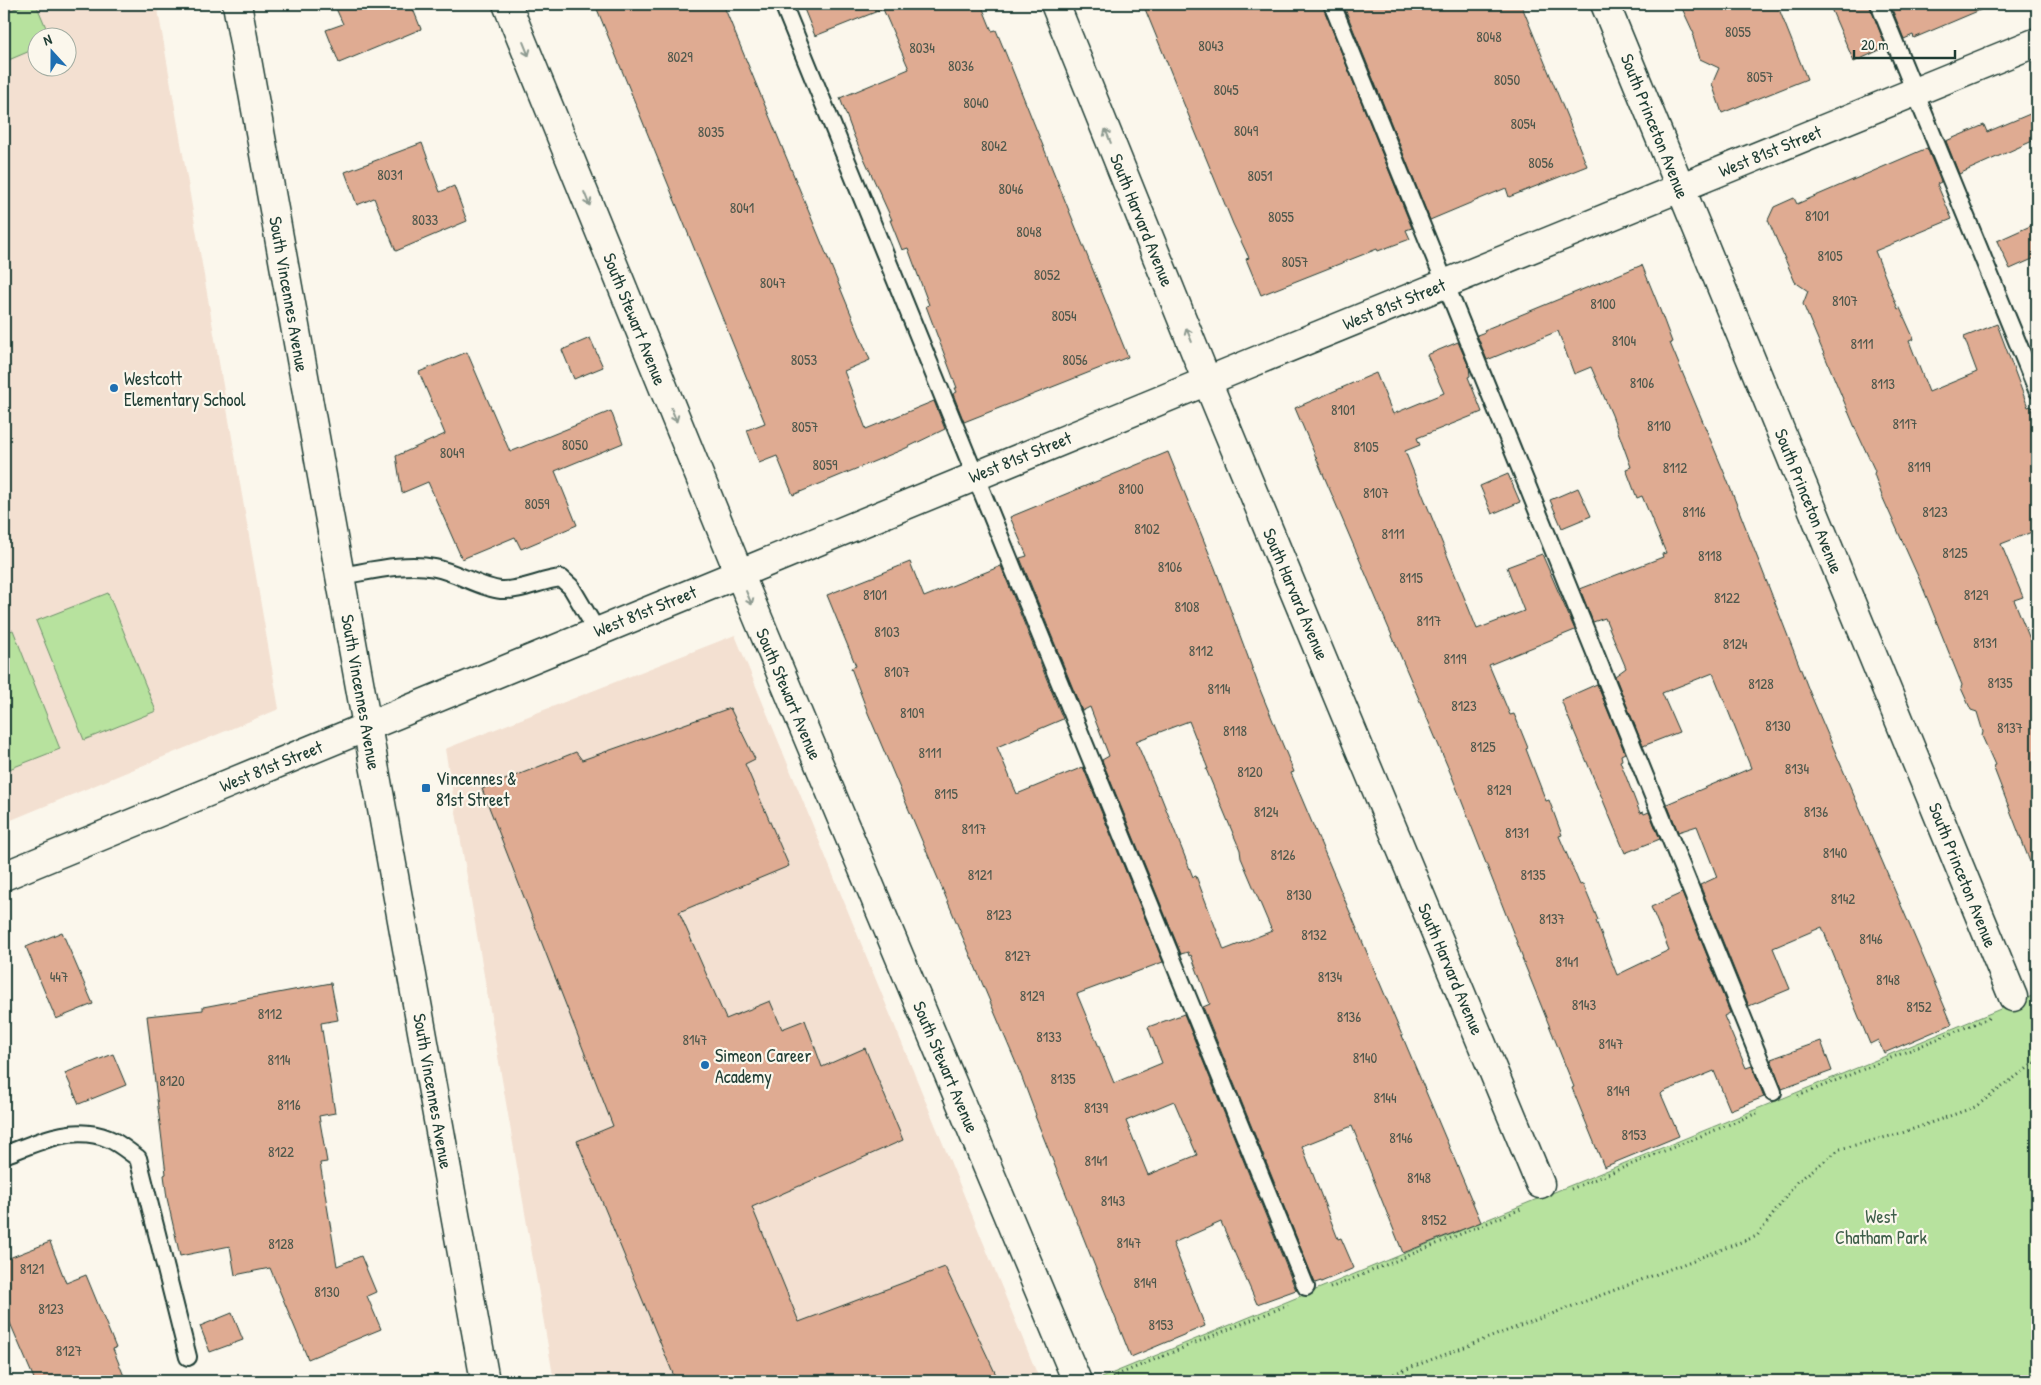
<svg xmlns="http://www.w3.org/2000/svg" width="2041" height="1385" font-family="'Patrick Hand',sans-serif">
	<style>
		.built { fill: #f3e0d1; fill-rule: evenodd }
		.green { fill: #b7e29e; stroke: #6b9069 }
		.building { fill: #dfab92; stroke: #1f3d34; fill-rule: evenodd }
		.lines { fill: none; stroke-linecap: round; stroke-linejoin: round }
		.lane-casing { stroke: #1f3d34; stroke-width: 20 }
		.street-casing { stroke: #1f3d34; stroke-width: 31 }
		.secondary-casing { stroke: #1f3d34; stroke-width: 31 }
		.path { stroke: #1f3d34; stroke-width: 3; stroke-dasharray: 1 4; stroke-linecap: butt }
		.lane { stroke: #fbf7ec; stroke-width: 16 }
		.street { stroke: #fbf7ec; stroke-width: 28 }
		.secondary { stroke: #fbf7ec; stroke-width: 28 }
		.oneway { stroke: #8d9a90 }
		.poi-dot { fill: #1f6fb2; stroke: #fbf7ec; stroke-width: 2 }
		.labels { text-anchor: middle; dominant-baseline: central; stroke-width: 4.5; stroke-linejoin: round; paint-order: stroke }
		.number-label { font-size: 15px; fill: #4f584c }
		.street-label { font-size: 18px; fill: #1f3d34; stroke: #fbf7ec }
		.poi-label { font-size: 18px; fill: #1f3d34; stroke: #fbf7ec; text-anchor: start }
		.park-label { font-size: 18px; fill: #3d5e49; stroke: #fbf7ec }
	</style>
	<rect width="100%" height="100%" fill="#fbf7ec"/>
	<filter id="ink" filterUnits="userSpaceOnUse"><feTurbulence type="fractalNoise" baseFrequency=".02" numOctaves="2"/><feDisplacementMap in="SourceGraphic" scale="10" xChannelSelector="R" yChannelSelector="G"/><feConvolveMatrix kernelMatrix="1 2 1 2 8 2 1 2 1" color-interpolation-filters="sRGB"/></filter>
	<g filter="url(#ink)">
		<g class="built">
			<path d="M 4,4 L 157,4 L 279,709 L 4,823 ZM 38,38 L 68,38 L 68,68 L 38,68 Z"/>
			<polygon points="735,635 1040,1381 554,1381 445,749"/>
		</g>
		<g class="green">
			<polygon points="26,4 36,4 50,37 38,38 37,48 4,62 4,13"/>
			<polygon points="108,593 156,711 84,740 36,621"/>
			<polygon points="13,630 60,749 4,771 4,633"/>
			<polygon points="2037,994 2037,1381 1096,1380"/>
		</g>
		<g class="building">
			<polygon points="334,4 411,4 421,29 339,63 326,30 343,24"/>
			<polygon points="595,4 723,4 870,360 844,371 866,429 934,401 945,429 904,449 793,495 777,456 759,463 747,430 765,423"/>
			<polygon points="802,4 981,4 992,31 996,30 1010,64 1128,357 964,422 953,394 957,392 955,388 957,388 926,306 929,305 908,248 902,250 890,220 892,220 854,136 840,98 909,69 883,9 815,36"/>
			<polygon points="1143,4 1322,4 1412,228 1406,230 1410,239 1378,251 1377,249 1261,295 1246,259 1249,258 1233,224"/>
			<polygon points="1343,4 1521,4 1587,166 1509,197 1506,188 1430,220"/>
			<polygon points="1680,4 1777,4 1807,79 1722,113 1712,84 1719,68 1700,59 1693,37 1694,34"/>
			<polygon points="1829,4 1869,4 1886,47 1854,62"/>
			<polygon points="1890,4 1992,4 1992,5 1914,38 1913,35 1904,39"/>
			<polygon points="2037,111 2037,139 1959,174 1946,141 1984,125 1987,132"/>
			<polygon points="422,143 440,192 454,186 467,221 396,251 374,198 357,205 345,172"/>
			<polygon points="1927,148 1941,182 1937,184 1952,219 1875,251 1898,309 1900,308 1914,339 1909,341 1929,392 1977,372 1964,337 1997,324 2028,407 2031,406 2037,421 2037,530 2001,544 2023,597 2014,600 2037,656 2037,875 2035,875 1993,766 1995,765 1982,736 1983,732 1977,712 1971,710 1961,688 1962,685 1921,583 1882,496 1874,474 1875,471 1856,430 1803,304 1808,291 1795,282 1768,220 1774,207 1794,198 1797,204"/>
			<polygon points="2037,223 2037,257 2010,269 1997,241"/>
			<polygon points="1642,265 1657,302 1672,342 1670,343 1726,477 1810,693 1952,1024 1884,1053 1878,1040 1870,1044 1822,927 1773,948 1790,989 1749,1006 1700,885 1717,877 1697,826 1678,832 1667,804 1751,768 1713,673 1662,693 1679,732 1643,746 1615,676 1626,668 1605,618 1593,622 1580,589 1663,557 1662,554 1666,553 1642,496 1637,498 1626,469 1631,467 1612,415 1591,367 1574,374 1558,331 1487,360 1477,335 1485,332 1484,330"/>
			<polygon points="590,338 603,367 574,379 562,350"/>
			<polygon points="1458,342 1469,367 1470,376 1468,377 1482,412 1417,438 1420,445 1405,451 1477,629 1524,611 1507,567 1542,554 1575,630 1489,665 1510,715 1514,714 1517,721 1528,748 1526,749 1546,801 1549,800 1562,835 1559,836 1580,885 1583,884 1598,920 1596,921 1617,975 1669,950 1651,907 1682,893 1730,1013 1724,1016 1746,1068 1752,1066 1764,1097 1730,1110 1714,1071 1663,1092 1661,1094 1679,1136 1604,1167 1572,1088 1574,1087 1522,958 1523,958 1453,779 1295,408 1376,373 1393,414 1444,393 1427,355"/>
			<polygon points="467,352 510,452 611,411 623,443 555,471 577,525 521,549 515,537 462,559 428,482 402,493 396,456 445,434 419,372"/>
			<path d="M 1168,452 L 1215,568 L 1261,692 L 1294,772 L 1291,773 L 1481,1222 L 1403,1253 L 1352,1126 L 1302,1146 L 1338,1239 L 1341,1238 L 1354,1268 L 1321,1282 L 1321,1281 L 1315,1283 L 1203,1007 L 1210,1004 L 1191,955 L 1189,956 L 1188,952 L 1181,954 L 1102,760 L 1109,756 L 1090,707 L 1082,711 L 1020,558 L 1027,556 L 1010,517 ZM 1189,721 L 1208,769 L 1206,769 L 1240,850 L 1241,858 L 1272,931 L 1224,950 L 1196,876 L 1193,877 L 1160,794 L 1159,795 L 1136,741 Z"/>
			<polygon points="1508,474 1520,502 1492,514 1480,486"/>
			<polygon points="1578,488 1591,516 1562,528 1550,500"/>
			<path d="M 910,562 L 924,597 L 1001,566 L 1063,719 L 997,747 L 1017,794 L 1083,767 L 1163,962 L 1077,994 L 1114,1083 L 1162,1063 L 1148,1027 L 1184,1014 L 1296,1290 L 1257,1304 L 1221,1222 L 1173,1243 L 1205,1326 L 1131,1357 L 1035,1116 L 1036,1115 L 1021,1075 L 868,713 L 851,668 L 856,666 L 827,595 ZM 1174,1101 L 1197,1155 L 1148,1175 L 1126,1121 Z"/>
			<polygon points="1597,684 1625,753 1621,755 1622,760 1620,761 1640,813 1643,812 1644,814 1649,812 1660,839 1625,853 1561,700"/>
			<polygon points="730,708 755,759 745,764 789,866 679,912 726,1019 770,1001 782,1029 805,1020 822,1067 865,1048 903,1140 752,1207 799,1322 945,1267 999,1381 676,1381 577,1141 613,1126 482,789 576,752 582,760"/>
			<polygon points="62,932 93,1004 56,1019 26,947"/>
			<polygon points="331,983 338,1020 321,1023 335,1113 319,1116 327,1162 320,1163 337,1266 361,1256 376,1292 367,1296 381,1329 308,1359 270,1268 235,1275 230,1246 180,1256 167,1198 164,1175 166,1174 147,1016 203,1010 203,1007"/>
			<polygon points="1821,1041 1832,1071 1782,1089 1771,1059"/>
			<polygon points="113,1054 126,1085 79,1104 65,1073"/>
			<polygon points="50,1242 66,1283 86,1275 116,1348 113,1349 126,1381 35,1381 4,1309 4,1260"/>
			<polygon points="232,1313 243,1340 210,1352 200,1326"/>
		</g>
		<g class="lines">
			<defs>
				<g id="lane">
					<polyline points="783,4 1306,1287"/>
					<polyline points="1332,4 1773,1092"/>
					<polyline points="1879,4 2037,390"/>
					<path d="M 340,576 C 371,571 405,562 435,568 C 457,572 480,588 501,590 C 522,591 541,580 561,578 L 571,587 L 597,631"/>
					<path d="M 4,1155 C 38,1142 72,1124 109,1139 C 119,1143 129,1152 138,1158 L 188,1357"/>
				</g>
				<g id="street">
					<polyline points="507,4 739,573 1077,1381"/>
					<polyline points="1055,4 1207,381 1540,1184"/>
					<polyline points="1605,4 2013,997"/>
					<polyline points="4,876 1251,363 2037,42"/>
				</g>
				<polyline id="secondary" points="237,4 485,1381"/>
			</defs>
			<use href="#lane" class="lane-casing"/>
			<use href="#street" class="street-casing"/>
			<use href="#secondary" class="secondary-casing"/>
			<g class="path">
				<polyline points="1798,1096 1991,1017"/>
				<polyline points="1571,1189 1757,1113"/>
				<polyline points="1330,1288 1521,1209"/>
				<polyline points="1112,1377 1288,1305"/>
				<polyline points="1375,1381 1757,1236 1797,1182 1840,1149 1902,1133 1975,1107 2037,1061"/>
			</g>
			<use href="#lane" class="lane"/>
			<use href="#street" class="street"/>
			<use href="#secondary" class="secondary"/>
		</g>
		<defs><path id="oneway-shaft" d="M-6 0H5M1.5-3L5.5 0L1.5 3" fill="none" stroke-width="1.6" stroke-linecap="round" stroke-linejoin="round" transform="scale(1.25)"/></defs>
		<g class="oneway">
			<use href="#oneway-shaft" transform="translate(526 49) rotate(68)"/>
			<use href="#oneway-shaft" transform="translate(1108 136) rotate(-112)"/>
			<use href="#oneway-shaft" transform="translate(587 199) rotate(68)"/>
			<use href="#oneway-shaft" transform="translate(1189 335) rotate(-112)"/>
			<use href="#oneway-shaft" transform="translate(674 415) rotate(68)"/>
			<use href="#oneway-shaft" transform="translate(749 598) rotate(67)"/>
		</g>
	</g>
	<g class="poi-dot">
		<circle cx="114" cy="388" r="5"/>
		<rect x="421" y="783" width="10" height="10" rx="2.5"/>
		<circle cx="705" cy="1065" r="5"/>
	</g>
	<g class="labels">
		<g class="number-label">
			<text x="1738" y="31">8055</text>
			<text x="1489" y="36">8048</text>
			<text x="1211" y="45">8043</text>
			<text x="922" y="47">8034</text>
			<text x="680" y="56">8029</text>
			<text x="961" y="65">8036</text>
			<text x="1760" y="76">8057</text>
			<text x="1507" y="79">8050</text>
			<text x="1226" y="89">8045</text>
			<text x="976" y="102">8040</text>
			<text x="1523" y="123">8054</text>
			<text x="1246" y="130">8049</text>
			<text x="711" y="131">8035</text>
			<text x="994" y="145">8042</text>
			<text x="1541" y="162">8056</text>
			<text x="390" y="174">8031</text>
			<text x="1260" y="175">8051</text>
			<text x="1011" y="188">8046</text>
			<text x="742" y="207">8041</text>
			<text x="1817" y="215">8101</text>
			<text x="1281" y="216">8055</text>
			<text x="425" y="219">8033</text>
			<text x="1029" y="231">8048</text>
			<text x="1830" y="255">8105</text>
			<text x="1295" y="261">8057</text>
			<text x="1047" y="274">8052</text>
			<text x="773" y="282">8047</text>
			<text x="1845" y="300">8107</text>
			<text x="1603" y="303">8100</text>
			<text x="1064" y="315">8054</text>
			<text x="1624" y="340">8104</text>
			<text x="1862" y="343">8111</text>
			<text x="804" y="359">8053</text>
			<text x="1075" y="359">8056</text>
			<text x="1642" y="382">8106</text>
			<text x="1883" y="383">8113</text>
			<text x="1343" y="409">8101</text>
			<text x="1905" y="423">8117</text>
			<text x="1659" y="425">8110</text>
			<text x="805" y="426">8057</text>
			<text x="575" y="444">8050</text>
			<text x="1366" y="446">8105</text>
			<text x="452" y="452">8049</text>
			<text x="825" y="464">8059</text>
			<text x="1919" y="466">8119</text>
			<text x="1675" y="467">8112</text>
			<text x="1131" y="488">8100</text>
			<text x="1376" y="492">8107</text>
			<text x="537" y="503">8059</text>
			<text x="1694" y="511">8116</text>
			<text x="1935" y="511">8123</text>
			<text x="1147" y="528">8102</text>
			<text x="1393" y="533">8111</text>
			<text x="1955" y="552">8125</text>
			<text x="1710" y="555">8118</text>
			<text x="1170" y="566">8106</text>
			<text x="1411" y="577">8115</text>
			<text x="875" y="594">8101</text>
			<text x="1976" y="594">8129</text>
			<text x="1727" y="597">8122</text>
			<text x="1187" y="606">8108</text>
			<text x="1429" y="620">8117</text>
			<text x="887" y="631">8103</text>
			<text x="1985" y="642">8131</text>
			<text x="1735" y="643">8124</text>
			<text x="1201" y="650">8112</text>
			<text x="1455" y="658">8119</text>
			<text x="897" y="671">8107</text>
			<text x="2000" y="682">8135</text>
			<text x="1761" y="683">8128</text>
			<text x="1219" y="688">8114</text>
			<text x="1464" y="705">8123</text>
			<text x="912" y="712">8109</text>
			<text x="1778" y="725">8130</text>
			<text x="2010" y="727">8137</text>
			<text x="1235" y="730">8118</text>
			<text x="1483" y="746">8125</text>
			<text x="930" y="752">8111</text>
			<text x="1797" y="768">8134</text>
			<text x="1250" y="771">8120</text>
			<text x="1499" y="789">8129</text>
			<text x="946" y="793">8115</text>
			<text x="1266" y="811">8124</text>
			<text x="1816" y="811">8136</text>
			<text x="974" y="828">8117</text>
			<text x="1517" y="832">8131</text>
			<text x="1835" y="852">8140</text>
			<text x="1283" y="854">8126</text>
			<text x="980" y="874">8121</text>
			<text x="1533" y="874">8135</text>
			<text x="1299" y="894">8130</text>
			<text x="1843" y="898">8142</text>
			<text x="999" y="914">8123</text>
			<text x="1552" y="918">8137</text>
			<text x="1314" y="934">8132</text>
			<text x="1871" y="938">8146</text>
			<text x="1018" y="955">8127</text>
			<text x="1567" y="961">8141</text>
			<text x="59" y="976">447</text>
			<text x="1330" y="976">8134</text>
			<text x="1888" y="979">8148</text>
			<text x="1032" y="995">8129</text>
			<text x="1584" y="1004">8143</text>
			<text x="1919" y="1006">8152</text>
			<text x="270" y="1013">8112</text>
			<text x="1349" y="1016">8136</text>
			<text x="1049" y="1036">8133</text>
			<text x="695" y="1039">8147</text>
			<text x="1611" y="1043">8147</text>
			<text x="1365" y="1057">8140</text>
			<text x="279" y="1059">8114</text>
			<text x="1063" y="1078">8135</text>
			<text x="172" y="1080">8120</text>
			<text x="1618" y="1090">8149</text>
			<text x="1385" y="1097">8144</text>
			<text x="289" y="1104">8116</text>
			<text x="1096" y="1107">8139</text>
			<text x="1634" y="1134">8153</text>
			<text x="1401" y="1137">8146</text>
			<text x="281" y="1151">8122</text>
			<text x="1096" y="1160">8141</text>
			<text x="1419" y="1177">8148</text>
			<text x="1113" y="1200">8143</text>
			<text x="1434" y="1219">8152</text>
			<text x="1129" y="1242">8147</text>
			<text x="281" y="1243">8128</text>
			<text x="32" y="1268">8121</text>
			<text x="1145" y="1282">8149</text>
			<text x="327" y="1291">8130</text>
			<text x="51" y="1308">8123</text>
			<text x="1161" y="1324">8153</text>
			<text x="69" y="1350">8127</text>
		</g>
		<g class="street-label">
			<text transform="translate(1655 126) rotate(68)">South Princeton Avenue</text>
			<text transform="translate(1770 151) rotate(-22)">West 81st Street</text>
			<text transform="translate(1142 220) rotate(68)">South Harvard Avenue</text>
			<text transform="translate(289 294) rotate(80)">South Vincennes Avenue</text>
			<text transform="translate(1394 304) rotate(-22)">West 81st Street</text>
			<text transform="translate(635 319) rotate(68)">South Stewart Avenue</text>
			<text transform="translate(1020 457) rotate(-22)">West 81st Street</text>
			<text transform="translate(1809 501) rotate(68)">South Princeton Avenue</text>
			<text transform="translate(1296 594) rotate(67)">South Harvard Avenue</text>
			<text transform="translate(645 611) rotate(-22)">West 81st Street</text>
			<text transform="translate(361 692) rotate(80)">South Vincennes Avenue</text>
			<text transform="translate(789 694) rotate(67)">South Stewart Avenue</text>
			<text transform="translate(271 766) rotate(-22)">West 81st Street</text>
			<text transform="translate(1963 875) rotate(68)">South Princeton Avenue</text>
			<text transform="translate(1451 969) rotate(67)">South Harvard Avenue</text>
			<text transform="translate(946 1067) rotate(67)">South Stewart Avenue</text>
			<text transform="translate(433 1091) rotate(80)">South Vincennes Avenue</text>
		</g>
		<g class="poi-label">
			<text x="124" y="378">Westcott<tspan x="124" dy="21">Elementary School</tspan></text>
			<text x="436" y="778">Vincennes &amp;<tspan x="436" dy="21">81st Street</tspan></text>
			<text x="715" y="1055">Simeon Career<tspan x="715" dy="21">Academy</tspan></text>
		</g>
		<g class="park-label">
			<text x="1881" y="1216">West<tspan x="1881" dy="21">Chatham Park</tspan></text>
		</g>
	</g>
	<rect width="2041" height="1385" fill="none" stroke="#fbf7ec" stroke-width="20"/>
	<rect x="10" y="10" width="2021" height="1365" fill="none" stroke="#1f3d34" stroke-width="2" filter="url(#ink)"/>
	<g transform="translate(52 52) rotate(339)"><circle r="24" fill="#fbf7ec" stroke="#a3ada2"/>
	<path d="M0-4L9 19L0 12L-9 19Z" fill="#1f6fb2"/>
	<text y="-8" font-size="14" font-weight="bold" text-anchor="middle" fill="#1f3d34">N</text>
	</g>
	<path d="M1854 50v8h101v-8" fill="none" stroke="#1f3d34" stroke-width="2.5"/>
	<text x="1861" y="50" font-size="15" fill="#1f3d34" stroke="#fbf7ec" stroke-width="4" paint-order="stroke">20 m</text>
</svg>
